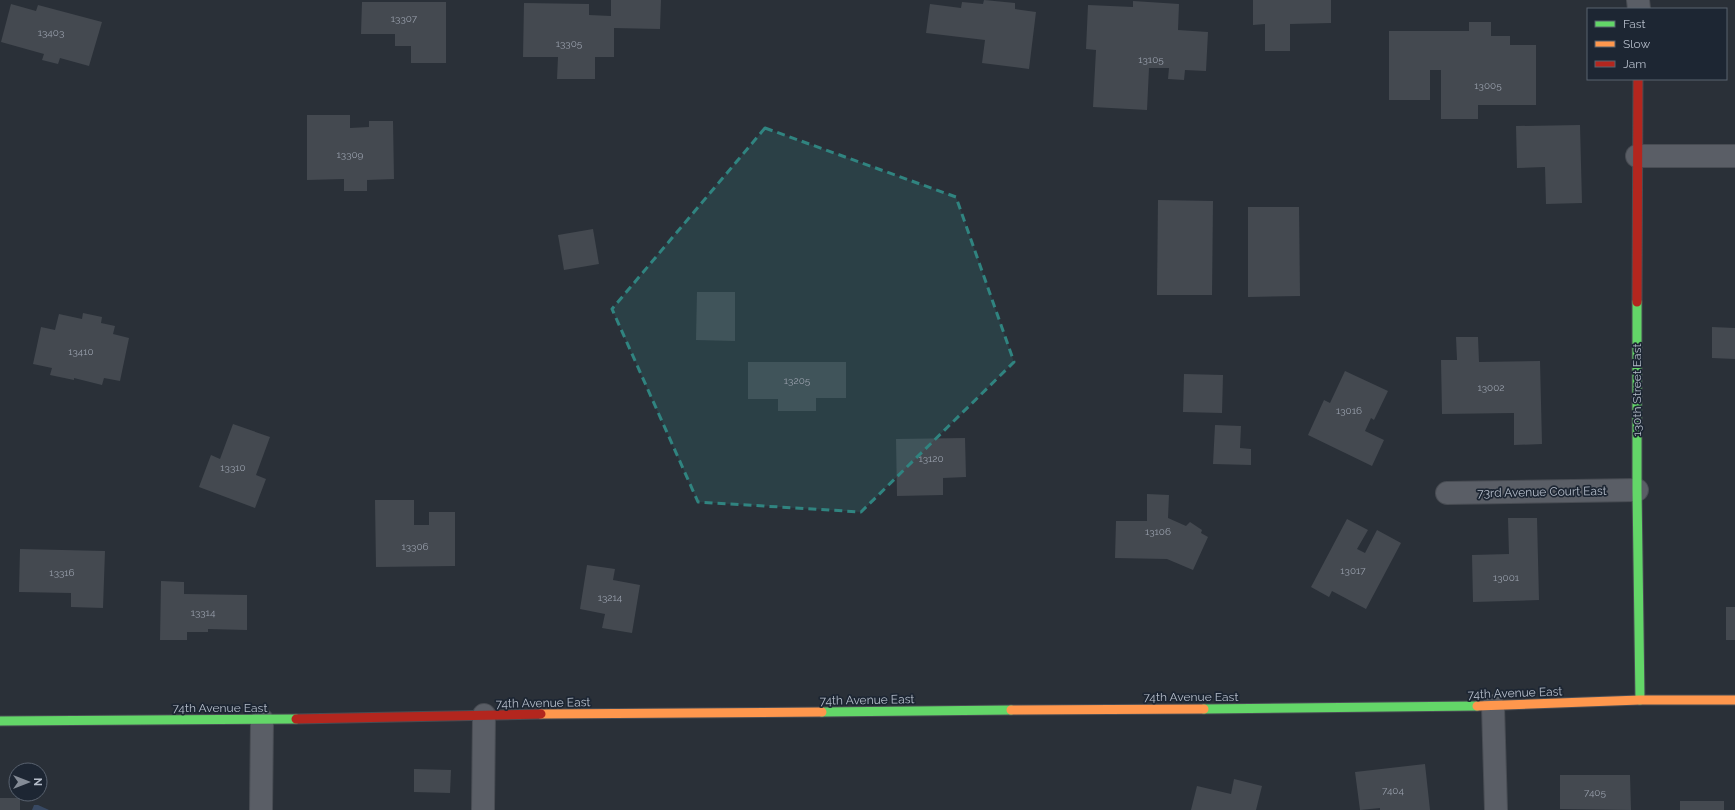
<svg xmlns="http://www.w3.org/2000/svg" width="1735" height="810" font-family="Raleway,sans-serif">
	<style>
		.water { fill: #384963 }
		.building { fill: #444950 }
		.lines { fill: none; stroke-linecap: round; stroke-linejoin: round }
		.street-casing { stroke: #484c53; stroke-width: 24 }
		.fast-casing { stroke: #484c53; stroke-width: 11 }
		.slow-casing { stroke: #484c53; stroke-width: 11 }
		.jam-casing { stroke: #484c53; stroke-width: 11 }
		.street { stroke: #5a5e66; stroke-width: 22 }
		.fast { stroke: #63d668; stroke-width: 9 }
		.slow { stroke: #ff974d; stroke-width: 9 }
		.jam { stroke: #b3261e; stroke-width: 9 }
		.marked { fill: #308480; fill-opacity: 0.2; stroke: #308480; stroke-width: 3; stroke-dasharray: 8 5; stroke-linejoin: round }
		.labels { text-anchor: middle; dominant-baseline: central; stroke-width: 3.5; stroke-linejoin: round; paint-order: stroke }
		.number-label { font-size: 10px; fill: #989fab }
		.street-label { font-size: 12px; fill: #b4bcc9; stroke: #1d2633 }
	</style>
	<rect width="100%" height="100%" fill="#2a3038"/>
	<polygon class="water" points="34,805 38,805 49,810 32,810"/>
	<g class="building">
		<polygon points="611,0 661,0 660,29 614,28 614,57 595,57 595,79 557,79 558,57 523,57 524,3 589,4 589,15 611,16"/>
		<polygon points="984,0 1015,3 1015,9 1036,12 1029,69 982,63 985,40 926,33 930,4 961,8 962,2 983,4"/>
		<polygon points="1253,0 1331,0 1331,23 1290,24 1290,51 1265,51 1265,24 1253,25"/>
		<polygon points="1133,1 1179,4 1178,30 1208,32 1206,71 1185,70 1184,80 1168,79 1169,68 1149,68 1147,110 1093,107 1096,50 1086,49 1088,5 1133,7"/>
		<polygon points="362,2 446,2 446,63 411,63 411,46 395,46 395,34 361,34"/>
		<polygon points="11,4 36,11 38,5 102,22 89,66 60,58 58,64 42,60 44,54 1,42"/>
		<polygon points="1469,22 1491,22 1491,36 1510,36 1510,45 1536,45 1536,105 1478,105 1478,119 1441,119 1441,70 1430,70 1430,100 1389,100 1389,31 1469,31"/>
		<polygon points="307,115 350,115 350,128 369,127 369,121 393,121 394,179 367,180 367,191 344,191 344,179 307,180"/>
		<polygon points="1580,125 1582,203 1546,204 1545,167 1517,168 1516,126"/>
		<polygon points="1158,200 1213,201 1212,295 1157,295"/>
		<polygon points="1248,207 1299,207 1300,296 1248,297"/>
		<polygon points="593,229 599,264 564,270 558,235"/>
		<polygon points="697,292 735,292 735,341 696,340"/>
		<polygon points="83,313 102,317 101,323 115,326 113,334 129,338 120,381 104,378 102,385 74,378 74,380 50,375 52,368 33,364 41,327 55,330 59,314 82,319"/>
		<polygon points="1712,327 1735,328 1735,359 1712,358"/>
		<polygon points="1456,337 1478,337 1479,362 1540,361 1542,444 1514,445 1514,413 1442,414 1441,360 1457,360"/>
		<polygon points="748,362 846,362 846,398 816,398 816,411 778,411 778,399 748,399"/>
		<polygon points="1345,371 1388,391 1374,420 1371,418 1365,431 1384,440 1372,466 1308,435 1324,400 1330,403"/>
		<polygon points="1184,374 1223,375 1222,413 1183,412"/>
		<polygon points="233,424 270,437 256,475 266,479 255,508 199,487 211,455 220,459"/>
		<polygon points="1215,425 1241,426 1240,448 1251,449 1251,465 1213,464"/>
		<polygon points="965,438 966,477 943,478 943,495 897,496 896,439"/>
		<polygon points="1147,494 1169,495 1168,518 1186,526 1190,522 1202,530 1201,533 1208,537 1193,570 1167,559 1115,558 1116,521 1147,521"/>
		<polygon points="375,500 414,500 414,525 429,525 429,512 455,512 455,566 376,567"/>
		<polygon points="1508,518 1537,518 1539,600 1473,602 1472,555 1509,554"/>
		<polygon points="1347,519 1368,530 1357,549 1365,553 1377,530 1401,543 1366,609 1332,591 1329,597 1311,587"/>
		<polygon points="20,549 105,551 103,608 71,607 71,593 19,592"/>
		<polygon points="587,565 615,569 613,580 640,585 632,633 602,628 605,614 580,609"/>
		<polygon points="161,581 184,582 184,594 247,595 247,630 208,629 208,632 187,632 187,640 160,640"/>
		<rect x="1726" y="607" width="9" height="33"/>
		<polygon points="1425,764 1430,810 1380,810 1380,808 1360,810 1355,772"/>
		<polygon points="414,769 451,770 450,793 414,792"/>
		<polygon points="1560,775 1630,775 1631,810 1560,809"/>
		<polygon points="1234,779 1262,786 1256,810 1191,810 1197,786 1231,794"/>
		<rect x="0" y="798" width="20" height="12"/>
		<rect x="1680" y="801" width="44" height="9"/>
	</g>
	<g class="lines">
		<defs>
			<g id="street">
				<polyline points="1638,0 1639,9"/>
				<polyline points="1637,156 1735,156"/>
				<polyline points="1447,493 1637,490"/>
				<polyline points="1493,706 1496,810"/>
				<polyline points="261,810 262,720"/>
				<polyline points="483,810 484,715"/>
			</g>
			<g id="fast">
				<polyline points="1637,302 1637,490 1640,700"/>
				<polyline points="1204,709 1477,706"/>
				<polyline points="822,712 1011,710"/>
				<polyline points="0,721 296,719"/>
			</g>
			<g id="slow">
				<polyline points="1477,706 1640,700 1735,700"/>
				<polyline points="1011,710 1204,709"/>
				<polyline points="541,714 822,712"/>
			</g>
			<g id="jam">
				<polyline points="1637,302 1638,79"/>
				<polyline points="296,719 541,714"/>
			</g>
		</defs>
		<use href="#street" class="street-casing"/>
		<use href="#fast" class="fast-casing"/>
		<use href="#slow" class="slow-casing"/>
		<use href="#jam" class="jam-casing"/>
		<use href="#street" class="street"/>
		<use href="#fast" class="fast"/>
		<use href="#slow" class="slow"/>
		<use href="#jam" class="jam"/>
	</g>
	<path class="marked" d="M 765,128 L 956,197 L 1014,362 L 861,512 L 698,502 L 612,309 Z"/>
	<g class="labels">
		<g class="number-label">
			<text x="404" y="18">13307</text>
			<text x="51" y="32">13403</text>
			<text x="569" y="43">13305</text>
			<text x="1151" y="59">13105</text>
			<text x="1488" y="85">13005</text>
			<text x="350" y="154">13309</text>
			<text x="81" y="351">13410</text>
			<text x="797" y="380">13205</text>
			<text x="1491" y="387">13002</text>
			<text x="1349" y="410">13016</text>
			<text x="931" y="458">13120</text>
			<text x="233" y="467">13310</text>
			<text x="1158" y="531">13106</text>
			<text x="415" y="546">13306</text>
			<text x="1353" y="570">13017</text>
			<text x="62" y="572">13316</text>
			<text x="1506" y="577">13001</text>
			<text x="610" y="597">13214</text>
			<text x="203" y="612">13314</text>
			<text x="1393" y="790">7404</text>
			<text x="1595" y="792">7405</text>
		</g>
		<g class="street-label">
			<text transform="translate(1637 390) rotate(-90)">130th Street East</text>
			<text transform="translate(1542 492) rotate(-1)">73rd Avenue Court East</text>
			<text transform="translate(1515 693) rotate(-2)">74th Avenue East</text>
			<text x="1191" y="697">74th Avenue East</text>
			<text transform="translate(867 700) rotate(-1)">74th Avenue East</text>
			<text transform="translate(543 703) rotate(-1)">74th Avenue East</text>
			<text x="220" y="708">74th Avenue East</text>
		</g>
	</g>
	<rect x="1587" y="8" width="140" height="72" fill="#1d2633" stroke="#59626f"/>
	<rect x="1595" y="21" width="20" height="6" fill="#63d668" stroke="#59626f"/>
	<text x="1623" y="28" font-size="12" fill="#b4bcc9">Fast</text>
	<rect x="1595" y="41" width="20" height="6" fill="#ff974d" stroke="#59626f"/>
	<text x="1623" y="48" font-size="12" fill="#b4bcc9">Slow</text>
	<rect x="1595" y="61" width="20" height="6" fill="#b3261e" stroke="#59626f"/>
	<text x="1623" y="68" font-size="12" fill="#b4bcc9">Jam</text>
	<g transform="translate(28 782) rotate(90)"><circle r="19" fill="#1d2633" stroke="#59626f"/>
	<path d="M0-3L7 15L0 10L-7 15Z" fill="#848b96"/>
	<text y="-6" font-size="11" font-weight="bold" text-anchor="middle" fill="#b4bcc9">N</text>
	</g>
</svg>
